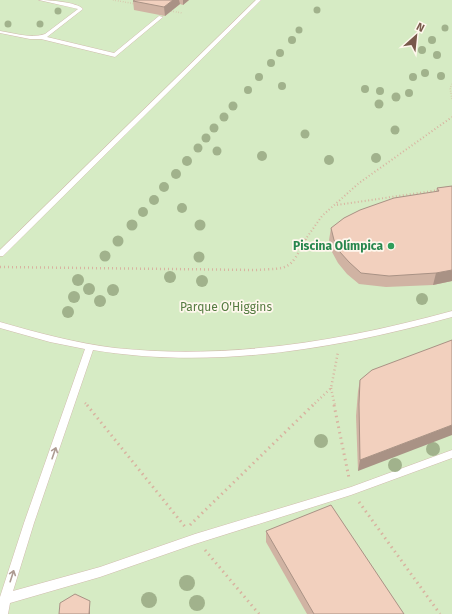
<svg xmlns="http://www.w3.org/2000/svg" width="452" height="614" font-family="'Fira Sans',sans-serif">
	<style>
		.green { fill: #d6ebc4 }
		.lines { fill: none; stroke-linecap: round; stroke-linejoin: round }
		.service-casing { stroke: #d1bcae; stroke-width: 1 }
		.path-far3 { stroke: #d8b3a0; stroke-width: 1.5; stroke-dasharray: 0.5 2; stroke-linecap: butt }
		.path-far2 { stroke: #d8b3a0; stroke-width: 2; stroke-dasharray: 1 2.5; stroke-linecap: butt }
		.path-far1 { stroke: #d8b3a0; stroke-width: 2.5; stroke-dasharray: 1 3; stroke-linecap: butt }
		.path { stroke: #d8b3a0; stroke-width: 3; stroke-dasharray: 1.5 4; stroke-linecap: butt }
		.service { fill: #fff; fill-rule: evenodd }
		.tree { fill: #a1b28c }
		.wall { fill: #d0b3a3 }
		.shaded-wall { fill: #a99285 }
		.building { fill: #f2d0be; stroke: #a99285 }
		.oneway { stroke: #ad9b92 }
		.leisure-dot { fill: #2e9e5b; stroke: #fff7ed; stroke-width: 1.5 }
		.labels { text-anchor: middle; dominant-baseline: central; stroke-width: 3.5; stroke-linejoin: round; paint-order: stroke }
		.leisure-label { font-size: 12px; font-weight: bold; fill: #27864d; stroke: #fff7ed; text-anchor: end }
		.park-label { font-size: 12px; fill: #567c42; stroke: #fff7ed }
	</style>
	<rect width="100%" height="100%" fill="#fdf3e6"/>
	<rect class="green" x="0" y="0" width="452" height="614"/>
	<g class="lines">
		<defs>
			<g id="service">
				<path d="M 39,0 C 49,0 77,2 83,9 L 47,37 L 114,53 L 159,16 L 163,17 L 115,57 L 41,39 L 30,39 L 0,33 L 0,31 C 15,33 30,39 45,34 L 78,9 Z"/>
				<polygon points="256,0 261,0 3,256 0,256 0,250"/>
				<path d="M 452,311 L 452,317 C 336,349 213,370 93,350 L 34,523 L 13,591 L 100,567 L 195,534 L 351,487 L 452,450 L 452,458 L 351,495 L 195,544 L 100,577 L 10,603 L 8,614 L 0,614 L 0,597 L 24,523 L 85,349 L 50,342 L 0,328 L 0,322 C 38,333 76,343 115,348 C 229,360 342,341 452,311 Z"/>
			</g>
		</defs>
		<use href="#service" class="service-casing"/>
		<g class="path-far3">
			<polyline points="113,0 136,4"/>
			<polyline points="171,11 182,13"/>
			<polyline points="452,84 450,88 452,99"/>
		</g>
		<g class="path-far2">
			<polyline points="337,205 439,190"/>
			<polyline points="305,240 322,216 359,183 452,117"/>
		</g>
		<g class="path-far1">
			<path d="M 0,267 L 255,270 C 290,268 289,271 306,239"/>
			<polyline points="331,388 335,406"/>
			<polyline points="85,403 88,406"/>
			<polyline points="312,406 331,388 338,352"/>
		</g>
		<g class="path">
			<polyline points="87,405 186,528"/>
			<polyline points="334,405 349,478"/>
			<polyline points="359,502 440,614"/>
			<polyline points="190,525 313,405"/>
			<polyline points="205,550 259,614"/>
		</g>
		<use href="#service" class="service"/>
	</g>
	<g class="tree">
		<circle cx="317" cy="10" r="3.5"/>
		<circle cx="58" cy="11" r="3.5"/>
		<circle cx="8" cy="24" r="3.5"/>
		<circle cx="40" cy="24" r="3.5"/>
		<circle cx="445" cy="28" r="3.5"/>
		<circle cx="299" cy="30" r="3.5"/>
		<circle cx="292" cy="40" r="4"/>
		<circle cx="432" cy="40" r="4"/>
		<circle cx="422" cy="50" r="4"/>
		<circle cx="280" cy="53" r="4"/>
		<circle cx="437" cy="55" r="4"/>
		<circle cx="271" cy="63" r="4"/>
		<circle cx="425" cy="73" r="4"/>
		<circle cx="441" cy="76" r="4"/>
		<circle cx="259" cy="77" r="4"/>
		<circle cx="413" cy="77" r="4"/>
		<circle cx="282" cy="86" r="4"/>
		<circle cx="365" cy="89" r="4"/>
		<circle cx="248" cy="90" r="4"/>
		<circle cx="380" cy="91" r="4"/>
		<circle cx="409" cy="93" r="4"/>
		<circle cx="396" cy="97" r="4.5"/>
		<circle cx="379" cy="104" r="4.5"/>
		<circle cx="233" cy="106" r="4.5"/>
		<circle cx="224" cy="117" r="4.5"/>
		<circle cx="214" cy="128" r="4.5"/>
		<circle cx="395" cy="130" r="4.5"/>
		<circle cx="305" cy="134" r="4.5"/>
		<circle cx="206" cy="138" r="4.5"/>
		<circle cx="198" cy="148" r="4.5"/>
		<circle cx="217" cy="151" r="4.5"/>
		<circle cx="262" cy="156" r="5"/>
		<circle cx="376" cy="158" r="5"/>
		<circle cx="329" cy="160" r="5"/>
		<circle cx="187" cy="161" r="5"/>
		<circle cx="176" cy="174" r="5"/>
		<circle cx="164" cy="187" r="5"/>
		<circle cx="154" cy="200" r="5"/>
		<circle cx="182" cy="208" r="5"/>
		<circle cx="143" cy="212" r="5"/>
		<circle cx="132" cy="225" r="5.5"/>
		<circle cx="200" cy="225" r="5.5"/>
		<circle cx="118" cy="241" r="5.5"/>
		<circle cx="105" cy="256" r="5.5"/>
		<circle cx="199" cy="257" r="5.5"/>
		<circle cx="170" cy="277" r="6"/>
		<circle cx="78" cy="280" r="6"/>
		<circle cx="202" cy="281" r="6"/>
		<circle cx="89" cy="289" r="6"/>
		<circle cx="113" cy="290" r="6"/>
		<circle cx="74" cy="297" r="6"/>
		<circle cx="422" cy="299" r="6"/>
		<circle cx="100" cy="301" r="6"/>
		<circle cx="68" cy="312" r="6"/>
		<circle cx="321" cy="441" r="7"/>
		<circle cx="433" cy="449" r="7"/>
		<circle cx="395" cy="465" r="7"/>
		<circle cx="187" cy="583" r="8"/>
		<circle cx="149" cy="600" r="8"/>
		<circle cx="197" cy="603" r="8"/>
	</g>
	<g class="wall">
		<polygon points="135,0 189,0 183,5 180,4 165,16 134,10 133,1"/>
		<polygon points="452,186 452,281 433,285 386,287 359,284 347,274 338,263 332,252 329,240 331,228 436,192 437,188"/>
		<polygon points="452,340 358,471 356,416 358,391 360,380"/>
		<polygon points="266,531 404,614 307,614 266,542"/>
	</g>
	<g class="shaded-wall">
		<polygon points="173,0 179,0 180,4 165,16 164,7"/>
		<polygon points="183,0 189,0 183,5"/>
		<polygon points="452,270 452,281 433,285 436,273"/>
		<polygon points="452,425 452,435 358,471 360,460"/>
		<polygon points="90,601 90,614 89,614"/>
	</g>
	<g class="building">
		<polygon points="135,0 173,0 164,7 133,1"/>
		<polygon points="452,186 452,270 436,273 389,276 361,273 349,262 340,252 334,240 331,228 344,218 360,210 394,198 439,191 437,188"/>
		<polygon points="452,340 452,425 360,460 359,404 360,380 372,370"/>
		<polygon points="331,505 404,614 314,614 266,531"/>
		<polygon points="75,594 90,601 89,614 59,614 60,603"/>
	</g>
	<defs><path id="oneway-shaft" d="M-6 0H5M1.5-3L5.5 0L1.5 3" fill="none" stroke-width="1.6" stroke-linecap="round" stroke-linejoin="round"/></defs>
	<g class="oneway">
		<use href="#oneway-shaft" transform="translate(54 453) rotate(-71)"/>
		<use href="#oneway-shaft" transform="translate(12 576) rotate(-72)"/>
	</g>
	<circle class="leisure-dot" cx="391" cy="246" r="4"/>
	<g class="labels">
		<g class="leisure-label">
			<text x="383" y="246">Piscina Olímpica</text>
		</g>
		<g class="park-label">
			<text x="226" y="307">Parque O'Higgins</text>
		</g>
	</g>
	<g transform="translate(416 36) rotate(27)" stroke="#fff7ed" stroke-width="3" paint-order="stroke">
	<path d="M0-3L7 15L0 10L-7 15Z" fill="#77584a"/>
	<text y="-6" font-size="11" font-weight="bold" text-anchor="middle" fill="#77584a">N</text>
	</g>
</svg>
